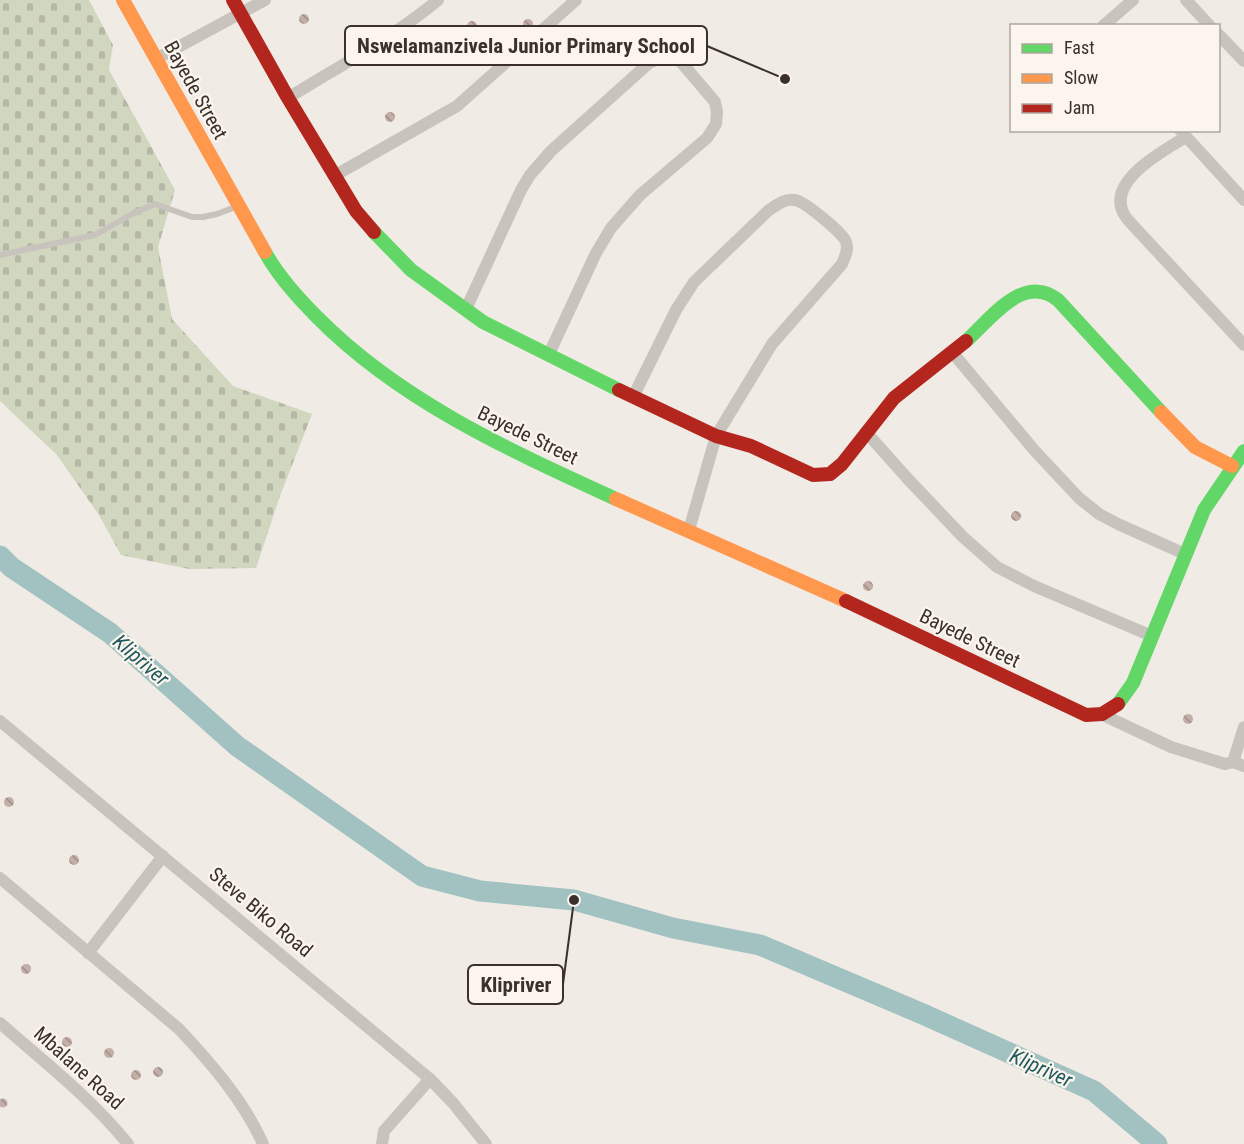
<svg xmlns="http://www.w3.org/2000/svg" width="1244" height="1144" font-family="'Roboto Condensed',sans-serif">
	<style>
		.cemetery { fill: url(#cemetery-stones) }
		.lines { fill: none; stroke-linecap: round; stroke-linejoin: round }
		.river { stroke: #a1c2c1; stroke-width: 21 }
		.building { fill: url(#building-back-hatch) }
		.lane { stroke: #c9c3be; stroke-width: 6 }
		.street { stroke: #c9c3be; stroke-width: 12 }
		.fast { stroke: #63d668; stroke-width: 14 }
		.slow { stroke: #ff974d; stroke-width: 14 }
		.jam { stroke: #b3261e; stroke-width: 14 }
		.labels { text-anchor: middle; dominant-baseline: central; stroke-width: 4.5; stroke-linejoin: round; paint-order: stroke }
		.street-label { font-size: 20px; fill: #3b302b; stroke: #fbf5ee }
		.water-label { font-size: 21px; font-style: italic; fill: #1f5a5e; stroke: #fbf5ee }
		.leader { fill: none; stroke: #3b302b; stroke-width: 2 }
		.callout-dot { fill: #3b302b; stroke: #fbf5ee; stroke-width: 2 }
		.callout { fill: #fbf5ee; stroke: #3b302b; stroke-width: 2 }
		.callout-label { font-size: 21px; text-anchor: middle; font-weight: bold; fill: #3b302b }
	</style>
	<defs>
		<pattern id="cemetery-stones" width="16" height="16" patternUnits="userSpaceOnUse" patternTransform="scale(1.5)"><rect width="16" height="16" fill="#d1d6bf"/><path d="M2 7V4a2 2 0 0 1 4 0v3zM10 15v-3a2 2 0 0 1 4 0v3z" fill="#b4b8a4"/></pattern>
		<pattern id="building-back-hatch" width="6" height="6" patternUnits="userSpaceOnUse" patternTransform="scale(1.5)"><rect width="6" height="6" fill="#c3afa7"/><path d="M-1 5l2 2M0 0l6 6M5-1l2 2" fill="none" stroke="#a08f88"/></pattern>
	</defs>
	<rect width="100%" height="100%" fill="#f0ebe5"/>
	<polygon class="cemetery" points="0,0 89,0 113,45 109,70 175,190 158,247 172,319 233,386 312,414 280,496 256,568 189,569 121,555 99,515 57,455 0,401"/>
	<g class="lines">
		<polyline class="river" points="0,556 11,567 110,633 237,746 422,876 480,891 574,900 673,928 760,945 925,1015 1094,1091 1157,1144"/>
	</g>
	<g class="building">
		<circle cx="304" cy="19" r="5"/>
		<circle cx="528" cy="24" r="5"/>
		<circle cx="472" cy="26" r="5"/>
		<circle cx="390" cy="117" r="5"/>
		<circle cx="1016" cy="516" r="5"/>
		<circle cx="868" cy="586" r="5"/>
		<circle cx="1188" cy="719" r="5"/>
		<circle cx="9" cy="802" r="5"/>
		<circle cx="74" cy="860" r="5"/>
		<circle cx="26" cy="969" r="5"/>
		<circle cx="67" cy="1042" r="5"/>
		<circle cx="109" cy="1053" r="5"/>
		<circle cx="158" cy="1072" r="5"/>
		<circle cx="136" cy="1075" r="5"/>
		<circle cx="3" cy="1103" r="4.5"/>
	</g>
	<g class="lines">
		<polyline class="lane" points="0,255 95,235 134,213 155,204 192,217 203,217 217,214 238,206"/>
		<g class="street">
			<polyline points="1186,0 1210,26"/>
			<polyline points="1103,26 1133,0"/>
			<polyline points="1218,34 1244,61"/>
			<polyline points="156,59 265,0"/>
			<path d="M 288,98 C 338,67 392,38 438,0"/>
			<polyline points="1180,130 1244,200"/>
			<path d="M 1186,137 C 1161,152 1099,185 1128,220 L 1244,345"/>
			<polyline points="334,176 457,106 576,0"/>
			<polyline points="466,309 521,190 530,175 551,151 649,63 662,57 671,56 681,62 715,102 717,112 716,124 707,138 640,195 611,228 596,253 549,354"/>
			<polyline points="952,352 1035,451 1079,498 1099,514 1118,524 1185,554"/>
			<path d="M 633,397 L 676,310 L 694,282 L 769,210 C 777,205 785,198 795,200 C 804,201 843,233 846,242 C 849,249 845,257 842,264 L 772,344 L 716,436 L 689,530"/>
			<polyline points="866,432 907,478 963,537 997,567 1034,586 1152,636"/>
			<polyline points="1103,715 1171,747 1225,764 1233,762 1244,727"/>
			<polyline points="0,721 430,1079 453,1103 486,1144"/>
			<polyline points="1233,762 1244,766"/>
			<path d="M 0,878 L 179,1029 C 211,1063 244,1101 263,1144"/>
			<polyline points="88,953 163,856"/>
			<path d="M 0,1023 C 44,1062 91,1098 128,1144"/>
			<polyline points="382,1144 384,1131 430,1079"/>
		</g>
		<g class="fast">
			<polyline points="374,232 411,270 483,322 619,390"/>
			<path d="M 265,252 C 278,276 298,298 317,317 C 400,401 509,450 616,499"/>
			<path d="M 966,341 C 990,320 1023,272 1058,300 L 1161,412"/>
			<polyline points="1118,704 1133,683 1204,510 1244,451"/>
		</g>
		<g class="slow">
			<polyline points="123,0 265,252"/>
			<polyline points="1161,412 1195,447 1232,466"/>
			<polyline points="616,499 846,601"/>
		</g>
		<g class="jam">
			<polyline points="233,0 288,98 356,211 374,232"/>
			<polyline points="619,390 716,436 751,446 813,475 830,474 842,464 894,398 966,341"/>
			<polyline points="846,601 1086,715 1102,714 1118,704"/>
		</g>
	</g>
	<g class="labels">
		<g class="street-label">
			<text transform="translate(196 90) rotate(61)">Bayede Street</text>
			<text transform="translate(528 435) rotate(26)">Bayede Street</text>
			<text transform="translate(970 638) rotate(26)">Bayede Street</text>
			<text transform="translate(261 912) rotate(40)">Steve Biko Road</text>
			<text transform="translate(79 1068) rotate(42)">Mbalane Road</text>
		</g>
		<g class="water-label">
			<text transform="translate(141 660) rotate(41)">Klipriver</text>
			<text transform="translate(1041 1068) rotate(24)">Klipriver</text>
		</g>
	</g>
	<path class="leader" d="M785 79L707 46M574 900L563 984"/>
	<g class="callout-dot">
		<circle cx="785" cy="79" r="6"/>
		<circle cx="574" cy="900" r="6"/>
	</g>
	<g class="callout">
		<rect x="345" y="26" width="362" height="39" rx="6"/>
		<rect x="468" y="965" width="95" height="39" rx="6"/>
	</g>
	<g class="callout-label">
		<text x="526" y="53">Nswelamanzivela Junior Primary School</text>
		<text x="516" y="992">Klipriver</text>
	</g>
	<rect x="1010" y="24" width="210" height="108" fill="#fbf5ee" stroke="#aea6a0" stroke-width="1.5"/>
	<rect x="1022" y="44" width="30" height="9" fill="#63d668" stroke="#aea6a0" stroke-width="1.5"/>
	<text x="1064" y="54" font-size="18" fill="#3b302b">Fast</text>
	<rect x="1022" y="74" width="30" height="9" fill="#ff974d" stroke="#aea6a0" stroke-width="1.5"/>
	<text x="1064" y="84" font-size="18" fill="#3b302b">Slow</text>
	<rect x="1022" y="104" width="30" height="9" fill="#b3261e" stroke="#aea6a0" stroke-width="1.5"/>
	<text x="1064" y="114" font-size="18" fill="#3b302b">Jam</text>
</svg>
